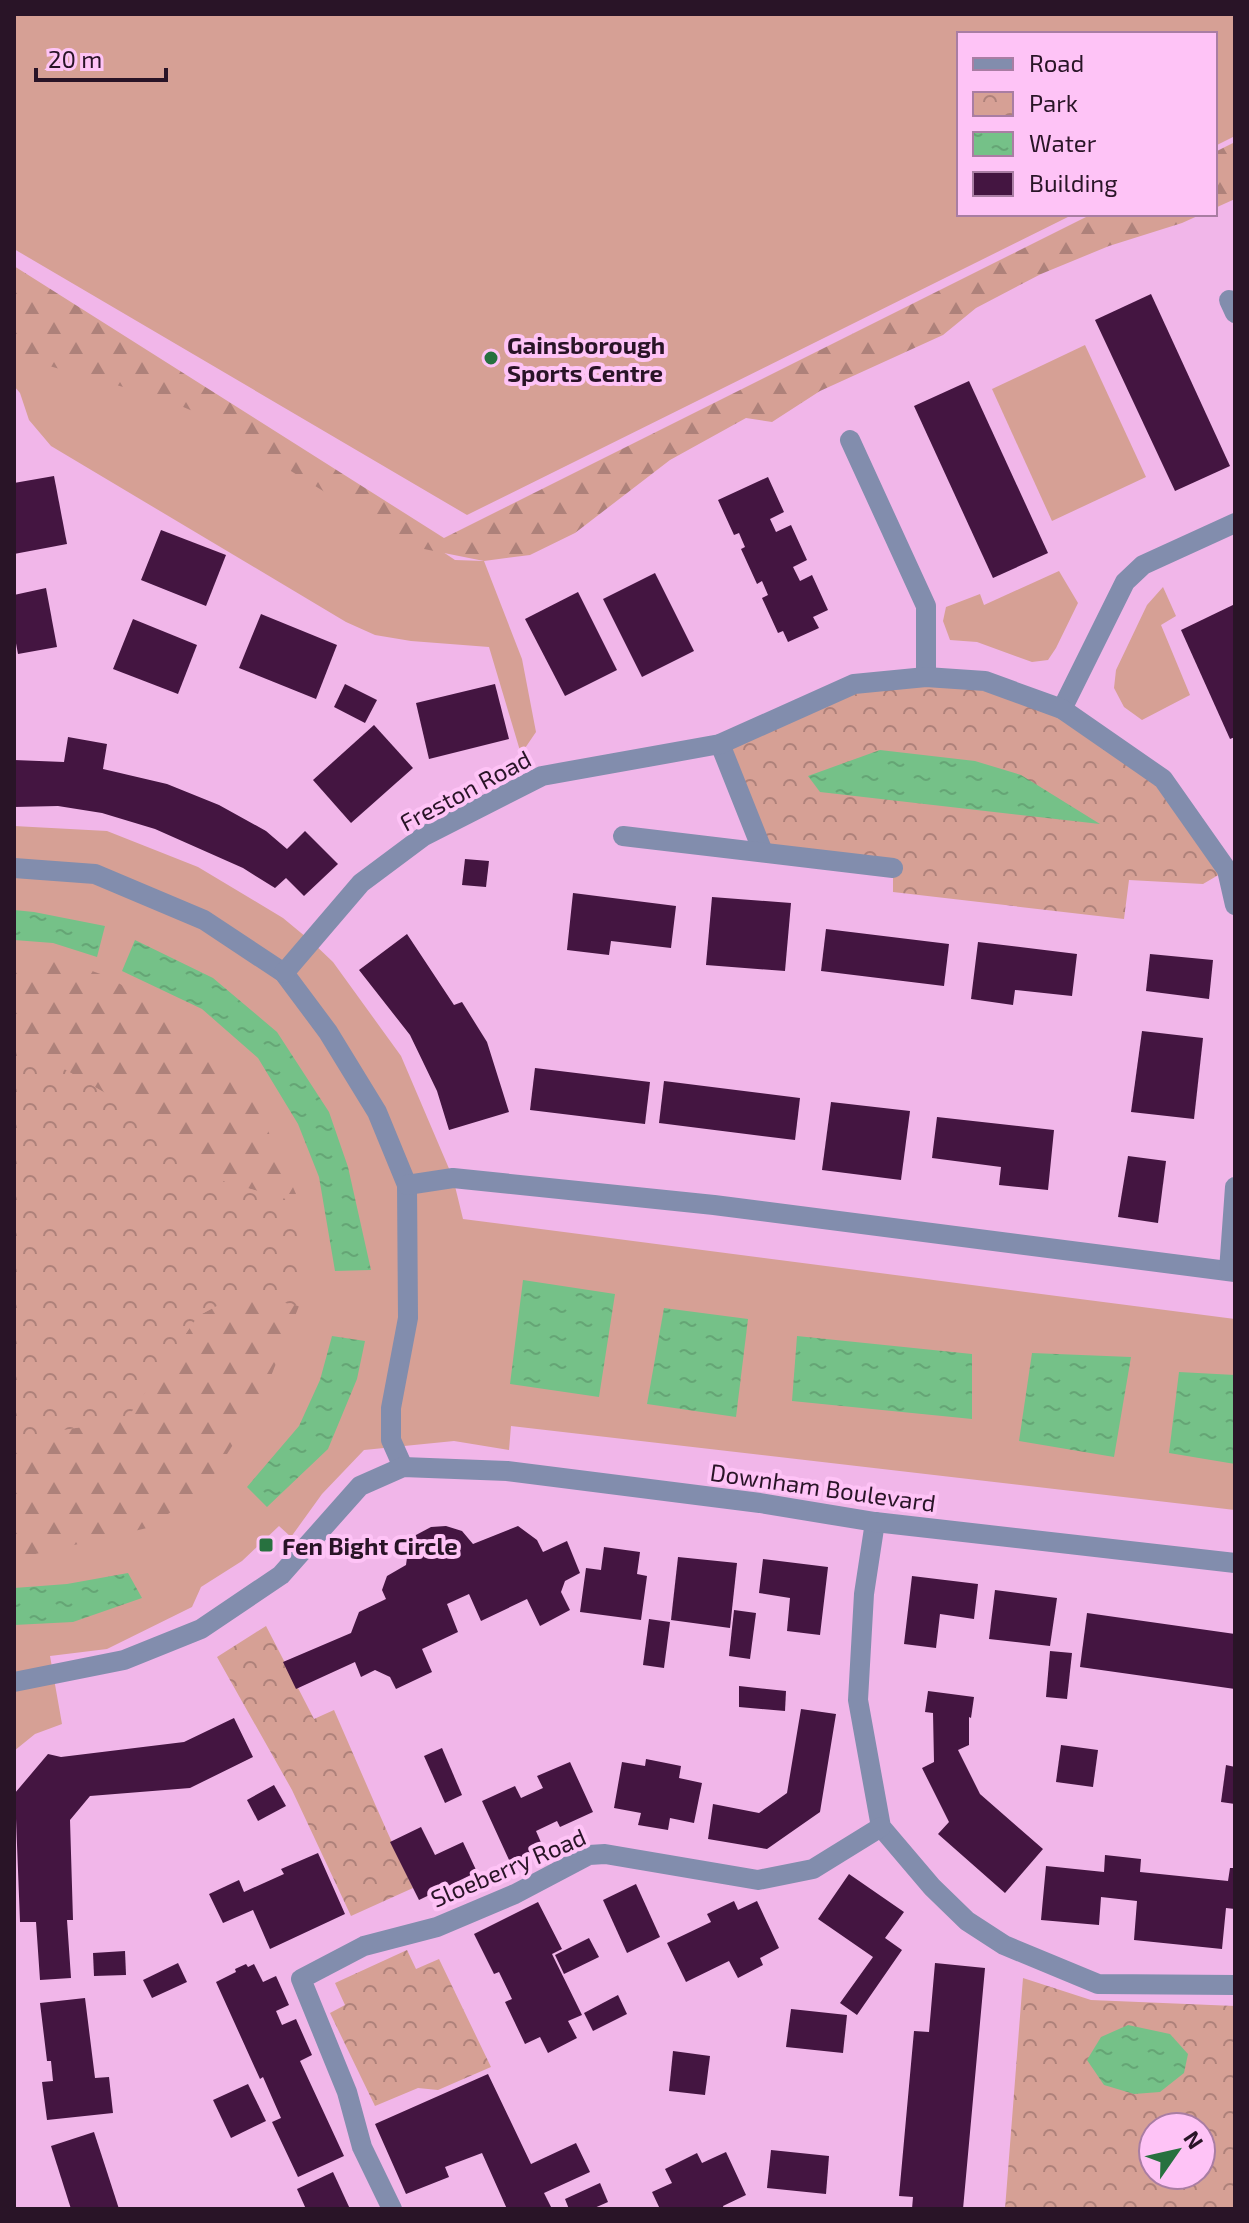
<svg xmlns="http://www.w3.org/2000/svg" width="1249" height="2223" font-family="'Exo 2',sans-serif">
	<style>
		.green { fill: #d6a095 }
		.forest { fill: url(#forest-firs) }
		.park { fill: url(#park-crowns); fill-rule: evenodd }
		.water { fill: url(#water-ripples) }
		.building { fill: #441541 }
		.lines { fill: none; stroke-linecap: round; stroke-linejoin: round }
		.service { stroke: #828dad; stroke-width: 20 }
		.minor { stroke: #828dad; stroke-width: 20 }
		.poi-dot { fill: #27713f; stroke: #fec3f6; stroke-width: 3 }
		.labels { text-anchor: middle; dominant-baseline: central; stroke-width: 8; stroke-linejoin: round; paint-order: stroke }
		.poi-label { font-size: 24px; font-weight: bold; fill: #291427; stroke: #fec3f6; text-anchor: start }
		.street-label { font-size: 24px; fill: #291427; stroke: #fec3f6 }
	</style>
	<defs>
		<pattern id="forest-firs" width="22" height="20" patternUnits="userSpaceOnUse" patternTransform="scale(2)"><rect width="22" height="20" fill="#d6a095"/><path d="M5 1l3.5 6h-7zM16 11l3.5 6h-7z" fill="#ae817a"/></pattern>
		<pattern id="park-crowns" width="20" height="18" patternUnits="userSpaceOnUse" patternTransform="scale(2)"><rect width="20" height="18" fill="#d6a095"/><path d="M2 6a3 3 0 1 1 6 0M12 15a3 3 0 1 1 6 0" fill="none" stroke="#ae817a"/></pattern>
		<pattern id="water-ripples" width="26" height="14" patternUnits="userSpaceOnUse" patternTransform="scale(2)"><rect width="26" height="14" fill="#75c188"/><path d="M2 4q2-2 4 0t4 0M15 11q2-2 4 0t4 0" fill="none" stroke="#65a575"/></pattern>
	</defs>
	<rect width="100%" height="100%" fill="#f1b6e9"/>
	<g class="green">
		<polygon points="14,14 1235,14 1235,136 1215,146 1215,34 959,34 959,214 1074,214 467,515 14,249"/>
		<polygon points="14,331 295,453 455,560 484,561 522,659 536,732 521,754 489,647 411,641 375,635 346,622 51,446 29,420 20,393 14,386"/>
		<polygon points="1085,345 1146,477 1052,521 992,389"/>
		<polygon points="1059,571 1078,603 1056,648 1048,660 1032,662 977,642 950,640 943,621 946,607 980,594 984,605"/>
		<polygon points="1163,587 1176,616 1161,625 1190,695 1142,720 1124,707 1114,688 1116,670 1147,605"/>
		<polygon points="14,826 107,831 198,867 283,918 312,942 333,962 401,1056 453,1178 463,1219 1235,1319 1235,1510 511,1426 509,1450 454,1441 364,1450 322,1494 291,1537 279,1526 242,1561 201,1587 192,1607 107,1649 50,1656 62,1724 35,1734 14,1751"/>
	</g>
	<g class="forest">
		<polygon points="1235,142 1235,199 1215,208 1215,152"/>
		<polygon points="1092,214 1202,214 1182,223 1109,246 1041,274 976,308 943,335 820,391 772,422 746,418 670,460 575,533 530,555 484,561 414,547 195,412 162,398 14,356 14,266 444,538"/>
		<polygon points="56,958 106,976 150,1001 249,1088 300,1203 212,1178 134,1110 42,1056 14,1053 14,959"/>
		<polygon points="241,1293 299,1306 261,1401 204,1490 147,1528 14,1559 14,1438 94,1425 128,1417 198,1316"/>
	</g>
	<g class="park">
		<polygon points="926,677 1062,709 1163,779 1227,870 1203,884 1129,880 1124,919 893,892 893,868 763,852 720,744 854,684"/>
		<polygon points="14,1053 42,1056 134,1110 212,1178 300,1203 299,1306 241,1293 198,1316 128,1417 94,1425 14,1438"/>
		<path d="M 266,1626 L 314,1719 L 334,1710 C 360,1769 385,1829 413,1888 L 351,1916 L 292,1790 L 217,1657 Z"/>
		<polygon points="407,1950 416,1969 439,1959 491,2067 438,2090 418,2088 375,2106 330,2013 345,2005 335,1983"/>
		<path d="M 1023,1978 L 1091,2000 L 1235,2006 L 1235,2209 L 1005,2209 ZM 1153,2127 L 1201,2127 L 1201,2175 L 1153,2175 Z"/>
	</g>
	<g class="water">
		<polygon points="880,750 975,761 1021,775 1100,824 820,792 808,776"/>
		<polygon points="14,910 34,912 105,926 97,957 53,943 14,940"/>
		<polygon points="135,940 213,978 277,1032 329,1112 348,1167 371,1270 335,1271 319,1177 298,1124 258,1058 202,1009 122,971"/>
		<polygon points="523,1280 615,1294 599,1397 510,1384"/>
		<polygon points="664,1308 748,1319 736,1417 647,1404"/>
		<polygon points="332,1336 365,1341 357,1379 328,1449 267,1507 247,1487 299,1426 320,1380"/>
		<polygon points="797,1336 972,1354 972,1419 792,1401"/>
		<polygon points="1032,1353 1131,1357 1114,1457 1019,1441"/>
		<polygon points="1179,1372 1235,1375 1235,1464 1169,1453"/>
		<polygon points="128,1573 142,1598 73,1622 14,1625 14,1588 67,1584"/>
		<polygon points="1128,2025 1170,2034 1188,2054 1184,2073 1160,2092 1134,2094 1104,2085 1087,2060 1101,2037"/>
	</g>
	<g class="building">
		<polygon points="1151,294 1230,466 1175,491 1095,320"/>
		<polygon points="969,381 1048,553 993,578 914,406"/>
		<polygon points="54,476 67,544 14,554 14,483"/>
		<polygon points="768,477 784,512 770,519 776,532 791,525 807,560 793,567 800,581 812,575 828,610 813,617 819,628 788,642 783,631 778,633 762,598 768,595 762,581 757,584 741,549 745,547 739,533 734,535 718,500"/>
		<polygon points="161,530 226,555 206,606 141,580"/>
		<polygon points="655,573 694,651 642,677 603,599"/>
		<polygon points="46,588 57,647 18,654 14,633 14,595"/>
		<polygon points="578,592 617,670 565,696 525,619"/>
		<polygon points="1235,604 1235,737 1230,739 1181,630"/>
		<polygon points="261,614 337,645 316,699 239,668"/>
		<polygon points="133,619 197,645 178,694 113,669"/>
		<polygon points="345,684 377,700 365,723 334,707"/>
		<polygon points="495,684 509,739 429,759 416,703"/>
		<polygon points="374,725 413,768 351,823 313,780"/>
		<polygon points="68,737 107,744 103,769 167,784 219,805 266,831 287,849 305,831 338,864 304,896 286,878 275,888 243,868 155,829 102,813 58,806 14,807 14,760 64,762"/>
		<polygon points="465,859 489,861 486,887 462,885"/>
		<polygon points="573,893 676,906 671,948 611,941 609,955 567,950"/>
		<polygon points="712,897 791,903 785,971 706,965"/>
		<polygon points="826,929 949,944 944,986 821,971"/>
		<polygon points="407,934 454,1005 462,1002 487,1042 509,1112 449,1130 437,1091 410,1035 359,970"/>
		<polygon points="978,942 1077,954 1072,996 1015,990 1013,1005 971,999"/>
		<polygon points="1150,954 1213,960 1209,999 1146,991"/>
		<polygon points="1142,1031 1203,1038 1194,1119 1131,1112"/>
		<polygon points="535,1068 650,1082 645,1124 530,1110"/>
		<polygon points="664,1081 800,1098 795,1140 659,1123"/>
		<polygon points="831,1102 910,1111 901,1180 822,1170"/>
		<polygon points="937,1117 1054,1130 1048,1190 999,1185 1001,1167 932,1158"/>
		<polygon points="1128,1156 1166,1161 1158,1223 1118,1217"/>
		<polygon points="446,1526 462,1531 473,1544 518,1526 537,1540 543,1552 567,1541 580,1573 565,1581 561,1592 570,1610 540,1626 527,1599 481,1621 469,1594 447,1604 458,1632 422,1649 432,1672 396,1689 390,1677 375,1670 361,1677 355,1662 296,1689 283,1662 351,1633 359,1612 386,1599 382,1590 387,1576 406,1565 408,1550 416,1535 431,1527"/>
		<polygon points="604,1547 640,1552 637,1574 647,1576 641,1620 580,1612 586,1568 601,1570"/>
		<polygon points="678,1557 737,1563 730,1628 671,1620"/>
		<polygon points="763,1559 828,1567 820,1635 787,1631 790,1598 759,1593"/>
		<polygon points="912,1576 978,1584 974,1619 940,1614 936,1648 904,1644"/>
		<polygon points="995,1590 1057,1598 1050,1646 989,1639"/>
		<polygon points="734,1610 756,1613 750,1659 729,1656"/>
		<polygon points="1087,1613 1235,1634 1235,1689 1080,1667"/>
		<polygon points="649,1619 670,1622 664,1668 643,1665"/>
		<polygon points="1050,1651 1072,1653 1067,1699 1046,1697"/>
		<polygon points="739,1686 786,1691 785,1711 739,1707"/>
		<polygon points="928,1691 974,1697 971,1718 969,1717 969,1745 958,1750 980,1794 1043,1849 1005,1893 938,1834 949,1822 922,1768 934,1762 933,1713 925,1712"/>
		<polygon points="801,1709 836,1714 820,1812 767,1849 708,1839 713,1804 759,1813 787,1793"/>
		<polygon points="234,1718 253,1757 190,1788 90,1796 70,1820 73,1920 67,1920 71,1978 40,1980 36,1922 20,1922 15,1793 48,1754 61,1757 184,1742"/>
		<polygon points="1061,1745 1098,1750 1093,1787 1056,1782"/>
		<polygon points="442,1748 462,1795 445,1803 424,1756"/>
		<polygon points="646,1759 681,1766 679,1778 702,1783 694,1823 670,1818 668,1830 638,1825 641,1813 614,1808 622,1762 645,1766"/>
		<polygon points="570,1762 593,1812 560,1827 557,1821 536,1831 543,1847 510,1862 482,1801 515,1786 521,1798 543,1788 537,1776"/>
		<polygon points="1226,1765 1235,1767 1235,1804 1221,1802"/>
		<polygon points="274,1785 286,1806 258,1821 247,1800"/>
		<polygon points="421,1827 435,1855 463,1842 477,1872 419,1900 390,1842"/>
		<polygon points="318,1853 345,1914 270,1949 253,1910 223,1923 209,1894 239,1880 244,1892 284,1874 281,1869"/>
		<polygon points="1105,1855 1141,1859 1140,1872 1228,1881 1230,1868 1235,1868 1235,1909 1226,1908 1222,1949 1134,1940 1137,1901 1101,1897 1099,1925 1041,1920 1046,1866 1104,1872"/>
		<polygon points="849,1874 904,1912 885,1938 902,1950 857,2015 840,2003 873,1957 818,1919"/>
		<polygon points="636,1884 660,1937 627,1953 603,1900"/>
		<polygon points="734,1901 738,1910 757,1901 779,1948 760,1958 763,1965 738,1978 729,1961 686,1982 667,1943 711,1922 707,1914"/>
		<polygon points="538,1902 562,1949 552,1954 582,2015 568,2021 577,2038 548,2053 540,2037 525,2044 505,2002 512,1999 499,1972 494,1974 474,1934"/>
		<polygon points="589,1938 599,1957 564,1974 555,1955"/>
		<polygon points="125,1951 126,1975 94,1976 93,1953"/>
		<polygon points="178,1963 187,1982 152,1998 143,1980"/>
		<polygon points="935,1963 985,1968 963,2209 912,2209 913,2197 899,2196 914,2031 929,2032"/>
		<polygon points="246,1964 248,1967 254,1964 263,1982 276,1976 289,2005 276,2011 282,2025 296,2019 312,2055 300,2061 344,2156 298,2177 272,2122 281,2118 263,2077 260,2079 216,1982 236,1972 235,1969"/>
		<polygon points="618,1995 627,2014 593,2031 584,2013"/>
		<polygon points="85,1998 95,2078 109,2077 113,2113 47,2120 42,2082 53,2081 51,2061 47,2061 40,2003"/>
		<polygon points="791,2009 847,2015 843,2053 786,2047"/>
		<polygon points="673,2051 710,2056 705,2095 669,2091"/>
		<polygon points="488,2074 531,2164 576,2143 590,2172 544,2193 552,2209 507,2209 482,2153 445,2167 449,2177 406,2194 375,2124"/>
		<polygon points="248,2084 266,2121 231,2138 213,2100"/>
		<polygon points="94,2132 108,2175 119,2209 71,2209 51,2146"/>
		<polygon points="771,2150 829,2156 826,2194 767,2188"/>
		<polygon points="726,2152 746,2195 723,2206 724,2209 660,2209 652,2192 672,2183 665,2169 697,2153 702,2163"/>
		<polygon points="333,2172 350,2209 306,2209 297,2189"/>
		<polygon points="600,2183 608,2202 592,2209 569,2209 565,2199"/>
	</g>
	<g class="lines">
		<g class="service">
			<polyline points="1229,300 1235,313"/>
			<polyline points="850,440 926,606 926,677"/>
		</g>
		<g class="minor">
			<polyline points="1062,709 1125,582 1143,565 1235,523"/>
			<polyline points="720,744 763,852"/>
			<polyline points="623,836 893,868"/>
			<polyline points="14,868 95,874 204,920 284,973 328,1032 377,1112 407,1185 408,1318 391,1408 391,1440 403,1467"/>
			<polyline points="284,973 361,883 424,836 542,776 720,744 854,684 926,677 985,681 1062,709 1163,779 1227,870 1235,905"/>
			<polyline points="407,1185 453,1178 714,1205 1235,1272"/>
			<polyline points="1229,1271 1235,1187"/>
			<polyline points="875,1522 864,1594 858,1700 881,1827 932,1887 967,1921 1004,1945 1098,1984 1235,1985"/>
			<polyline points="14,1682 124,1660 201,1629 281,1575 360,1486 403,1467 507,1471 760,1503 875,1522 1235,1563"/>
			<polyline points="392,2209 362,2147 347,2092 301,1979 364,1946 437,1927 515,1894 589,1855 605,1854 758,1880 813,1869 881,1827"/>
		</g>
	</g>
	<g class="poi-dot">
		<circle cx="491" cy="358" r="8"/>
		<rect x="258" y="1537" width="16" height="16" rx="4"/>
	</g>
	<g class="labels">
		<g class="poi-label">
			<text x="507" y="344">Gainsborough<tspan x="507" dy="28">Sports Centre</tspan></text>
			<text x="282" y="1545">Fen Bight Circle</text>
		</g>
		<g class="street-label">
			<text transform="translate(465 790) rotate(-28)">Freston Road</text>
			<text transform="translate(823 1487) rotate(8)">Downham Boulevard</text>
			<text transform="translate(508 1867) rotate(-23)">Sloeberry Road</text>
		</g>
	</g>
	<rect width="1249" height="2223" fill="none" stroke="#291427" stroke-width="32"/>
	<rect x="957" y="32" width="260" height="184" fill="#fec3f6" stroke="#a97da3" stroke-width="2"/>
	<rect x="973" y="58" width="40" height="12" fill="#828dad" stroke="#a97da3" stroke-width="2"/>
	<text x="1029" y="72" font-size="24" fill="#291427">Road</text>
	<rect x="973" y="92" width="40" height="24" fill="url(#park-crowns)" stroke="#a97da3" stroke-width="2"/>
	<text x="1029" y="112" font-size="24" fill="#291427">Park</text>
	<rect x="973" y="132" width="40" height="24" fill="url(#water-ripples)" stroke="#a97da3" stroke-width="2"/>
	<text x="1029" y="152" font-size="24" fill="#291427">Water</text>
	<rect x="973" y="172" width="40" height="24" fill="#441541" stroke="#a97da3" stroke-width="2"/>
	<text x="1029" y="192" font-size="24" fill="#291427">Building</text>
	<g transform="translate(1177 2151) rotate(56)"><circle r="38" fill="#fec3f6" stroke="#a97da3" stroke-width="2"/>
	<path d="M0-6L14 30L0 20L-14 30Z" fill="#27713f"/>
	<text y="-12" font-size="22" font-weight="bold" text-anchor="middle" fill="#291427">N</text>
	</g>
	<path d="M36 68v12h130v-12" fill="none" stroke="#291427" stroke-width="4"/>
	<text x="48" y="68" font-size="24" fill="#291427" stroke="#fec3f6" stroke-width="6" paint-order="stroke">20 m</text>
</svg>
